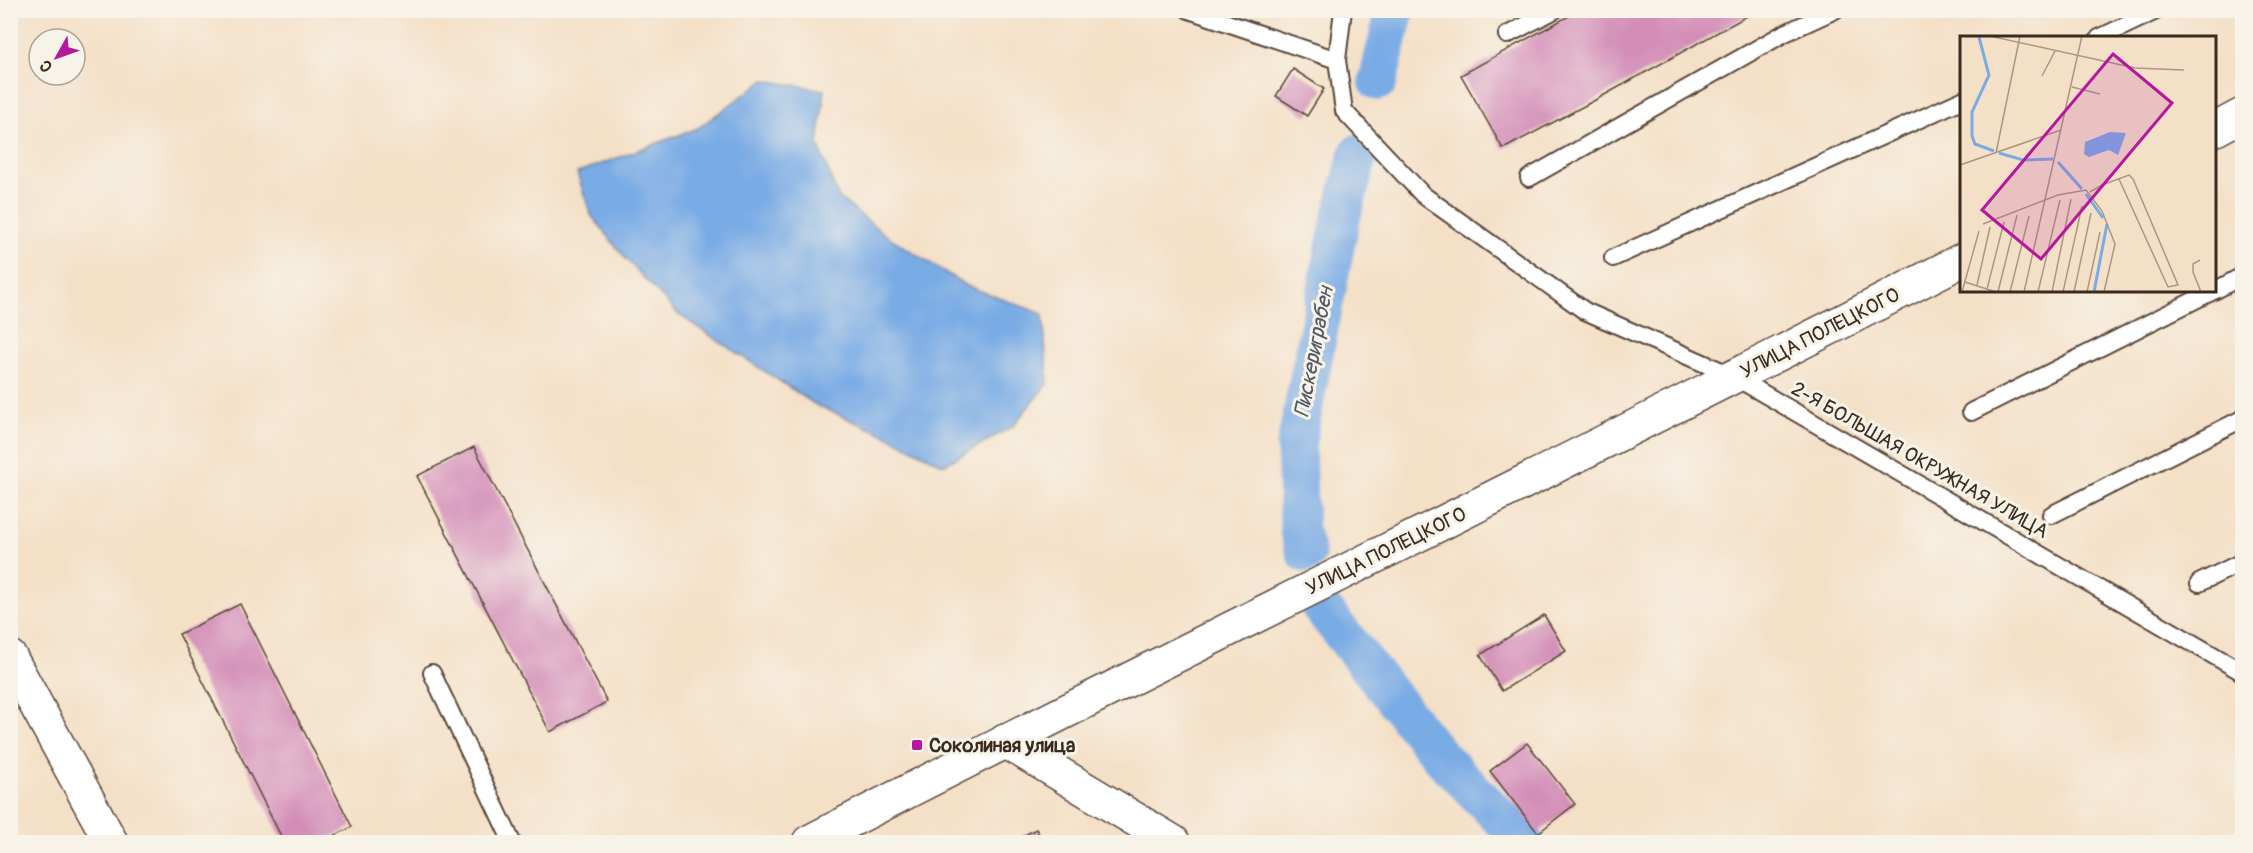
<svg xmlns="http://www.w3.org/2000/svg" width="2253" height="853" font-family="Pangolin,sans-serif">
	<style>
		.water { fill: #79abe5; stroke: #5a6a82; stroke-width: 1.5 }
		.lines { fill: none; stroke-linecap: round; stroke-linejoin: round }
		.canal { stroke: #79abe5; stroke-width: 39 }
		.building { fill: #d38db8 }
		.service-casing { stroke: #574537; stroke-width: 20 }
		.minor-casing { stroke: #574537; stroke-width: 36 }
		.tertiary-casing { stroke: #574537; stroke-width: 36 }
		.service { stroke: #fff; stroke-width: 16 }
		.minor { stroke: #fff; stroke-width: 33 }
		.tertiary { stroke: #fff; stroke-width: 33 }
		.poi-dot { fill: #b5179e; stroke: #f7f3e8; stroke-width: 2 }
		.labels { text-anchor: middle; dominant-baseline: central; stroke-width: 6; stroke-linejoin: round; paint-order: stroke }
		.street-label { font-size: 20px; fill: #3b2a1e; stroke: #f7f3e8 }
		.poi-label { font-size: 20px; font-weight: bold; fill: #3b2a1e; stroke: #f7f3e8; text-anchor: start }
		.water-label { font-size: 21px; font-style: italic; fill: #515764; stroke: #f7f3e8 }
		.inset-river { fill: none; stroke: #79abe5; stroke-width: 3 }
		.inset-road { fill: none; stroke: #aa9783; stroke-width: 1.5 }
		.view { fill: #b5179e; fill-opacity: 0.15; stroke: #b5179e; stroke-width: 3 }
		.inset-edge { fill: none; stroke: #3b2a1e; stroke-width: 3 }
	</style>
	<rect width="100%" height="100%" fill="#f7f3e8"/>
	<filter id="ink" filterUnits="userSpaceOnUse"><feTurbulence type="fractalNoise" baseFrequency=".0167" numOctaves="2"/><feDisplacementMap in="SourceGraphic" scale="12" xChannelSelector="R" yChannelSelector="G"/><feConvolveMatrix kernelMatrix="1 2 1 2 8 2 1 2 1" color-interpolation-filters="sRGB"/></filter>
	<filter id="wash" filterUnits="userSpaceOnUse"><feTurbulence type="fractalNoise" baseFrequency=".008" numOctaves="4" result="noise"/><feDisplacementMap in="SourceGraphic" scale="24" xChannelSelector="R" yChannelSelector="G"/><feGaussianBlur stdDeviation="1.35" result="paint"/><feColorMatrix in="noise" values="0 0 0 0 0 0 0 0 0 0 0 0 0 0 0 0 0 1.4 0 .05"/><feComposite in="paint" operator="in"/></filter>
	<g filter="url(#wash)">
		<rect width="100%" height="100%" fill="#f4e0c7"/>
		<polygon class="water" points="764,80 825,90 818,144 838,197 887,236 967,286 1043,314 1048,383 1012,427 944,465 888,436 816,405 679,315 625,258 591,215 577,173 698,128"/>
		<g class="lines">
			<g class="canal">
				<polyline points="1378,81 1395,10"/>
				<polyline points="1306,553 1299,531 1296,445 1340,222 1359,153"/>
				<polyline points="1320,606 1438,754 1524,842"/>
			</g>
		</g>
		<g id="blocks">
			<g class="building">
				<polygon points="1580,10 1758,10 1599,98 1503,149 1461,75"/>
				<polygon points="1293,69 1324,89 1307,116 1276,96"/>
				<polygon points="474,447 607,702 550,732 417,476"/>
				<polygon points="240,604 352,827 322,842 284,842 179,634"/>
				<polygon points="1544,615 1566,651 1502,691 1480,655"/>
				<polygon points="1527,743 1575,804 1538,833 1490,771"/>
				<polygon points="1036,829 1044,842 1012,842"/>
			</g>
		</g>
	</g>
	<g filter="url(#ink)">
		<use href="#blocks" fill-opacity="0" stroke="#574537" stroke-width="1.5"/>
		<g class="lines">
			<defs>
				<g id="service">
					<polyline points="1189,10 1337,60"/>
					<polyline points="1343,10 1337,60 1344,111 1423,195 1585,311 1735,377 2242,672"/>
					<polyline points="1507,35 1555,10"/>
					<polyline points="2099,38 2158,10"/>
					<polyline points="1529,178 1783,34 1835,10"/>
					<polyline points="1613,258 1962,100"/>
					<polyline points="2216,290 2242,276"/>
					<polyline points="1971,412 2213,291"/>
					<polyline points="2051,515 2242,419"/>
					<polyline points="2199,583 2242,562"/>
					<polyline points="432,673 512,842"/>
				</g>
				<g id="minor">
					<polyline points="10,657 111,842"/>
					<polyline points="1005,741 1173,842"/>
				</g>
				<g id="tertiary">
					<polyline points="2216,129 2242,115"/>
					<path d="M 809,842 C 1192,644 1580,458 1962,260"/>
				</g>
			</defs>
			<use href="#service" class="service-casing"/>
			<use href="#minor" class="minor-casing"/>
			<use href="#tertiary" class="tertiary-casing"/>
			<use href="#service" class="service"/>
			<use href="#minor" class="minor"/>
			<use href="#tertiary" class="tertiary"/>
		</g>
	</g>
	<rect class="poi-dot" x="911" y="739" width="12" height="12" rx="3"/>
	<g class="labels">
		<g class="street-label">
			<text transform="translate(1820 333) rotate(-27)">УЛИЦА ПОЛЕЦКОГО</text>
			<text transform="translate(1920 460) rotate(30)">2-Я БОЛЬШАЯ ОКРУЖНАЯ УЛИЦА</text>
			<text transform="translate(1386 551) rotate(-26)">УЛИЦА ПОЛЕЦКОГО</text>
		</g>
		<g class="poi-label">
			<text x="929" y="745">Соколиная улица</text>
		</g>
		<g class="water-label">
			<text transform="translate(1314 352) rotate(-79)">Пискериграбен</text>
		</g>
	</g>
	<g transform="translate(1960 36)">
		<rect width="256" height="256" fill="#f4e0c7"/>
		<path d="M 150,96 L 166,97 L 158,119 L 149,114 L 129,121 L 124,118 L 125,106 Z" fill="#79abe5"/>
		<path class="inset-river" d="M 19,1 L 29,39 L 12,76 L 12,100 L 15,108 L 34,115M 39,117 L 63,124 L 93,123M 98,126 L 122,153M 126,158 L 143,182M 134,256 L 147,188"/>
		<path class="inset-road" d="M 30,0 L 175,32 L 224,34M 82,40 L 95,15M 112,51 L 140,58M 36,117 L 60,0M 0,129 L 101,94M 130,156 L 142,149 L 169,139 L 173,143 L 218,249 L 208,251 L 159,143M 23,188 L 98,159 L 126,154 L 142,175 L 155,208 L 144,256M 240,224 L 233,228 L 233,236 L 241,256M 5,246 L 36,256M 17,249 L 30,191M 27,253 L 44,186M 2,256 L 19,195M 38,256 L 57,179M 50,256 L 69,180M 64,256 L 122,0M 78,256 L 100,164M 92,256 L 111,163M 103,256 L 122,170M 114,256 L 131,177M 127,256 L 140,196"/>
		<path class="view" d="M 153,18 L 212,67 L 81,223 L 22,174 Z"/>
		<rect width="256" height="256" class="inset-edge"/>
	</g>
	<rect width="2253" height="853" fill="none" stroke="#f7f3e8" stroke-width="36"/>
	<g transform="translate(57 57) rotate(230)"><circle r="28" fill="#f7f3e8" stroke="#aca397" stroke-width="1.5"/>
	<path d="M0-4.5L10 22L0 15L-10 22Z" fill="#b5179e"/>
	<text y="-9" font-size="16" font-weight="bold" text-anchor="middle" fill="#3b2a1e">С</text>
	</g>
</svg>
